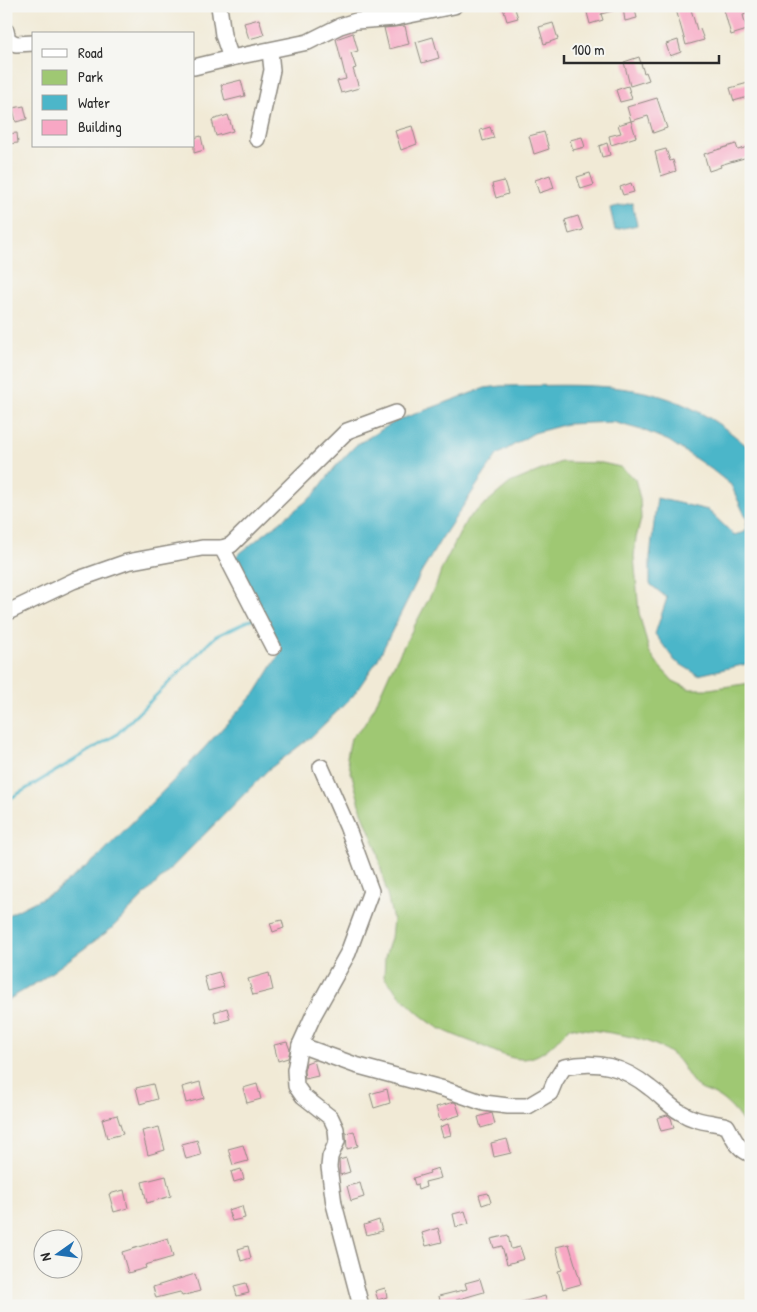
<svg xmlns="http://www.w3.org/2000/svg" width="757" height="1312" font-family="'Patrick Hand',sans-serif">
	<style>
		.green { fill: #9fc873; stroke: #657a4f }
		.water { fill: #4cb6c9; stroke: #3c707a }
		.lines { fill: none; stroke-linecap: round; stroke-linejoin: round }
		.stream { stroke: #4cb6c9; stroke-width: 3 }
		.building { fill: #f8a7c4 }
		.minor-casing { stroke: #8e8a80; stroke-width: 18 }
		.minor { stroke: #fff; stroke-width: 15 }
	</style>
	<rect width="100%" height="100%" fill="#f6f6f2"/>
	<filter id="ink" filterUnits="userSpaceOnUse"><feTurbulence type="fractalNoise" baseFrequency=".02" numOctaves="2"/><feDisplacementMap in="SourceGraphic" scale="10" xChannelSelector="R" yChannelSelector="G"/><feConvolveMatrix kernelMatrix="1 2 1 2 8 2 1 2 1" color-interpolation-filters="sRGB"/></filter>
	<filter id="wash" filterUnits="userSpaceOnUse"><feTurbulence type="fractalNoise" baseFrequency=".0096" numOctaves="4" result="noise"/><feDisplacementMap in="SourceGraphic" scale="20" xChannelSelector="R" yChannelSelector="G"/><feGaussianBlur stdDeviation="1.12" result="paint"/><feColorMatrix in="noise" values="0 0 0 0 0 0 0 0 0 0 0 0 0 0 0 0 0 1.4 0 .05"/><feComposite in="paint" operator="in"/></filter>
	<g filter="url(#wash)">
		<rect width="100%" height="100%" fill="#f1ead6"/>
		<path class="green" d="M 561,462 L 602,463 L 620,467 L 635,479 L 640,499 L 641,519 L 636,538 L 634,556 L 639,613 L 649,651 L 660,667 L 673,681 L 690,689 L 709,689 L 751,683 L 751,1134 C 741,1119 732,1104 715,1095 C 710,1092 702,1091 698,1087 C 688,1079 684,1065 675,1057 C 651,1035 601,1032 570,1027 C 557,1040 543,1058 523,1059 C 510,1059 498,1053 487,1048 C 469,1040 450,1035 434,1025 C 414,1012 399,994 384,977 L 385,957 L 391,938 L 393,920 L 376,847 L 362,812 L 347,757 L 351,738 L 364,725 L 374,708 L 390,672 L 436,585 L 442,568 L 467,519 L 510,483 Z"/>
		<g class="water">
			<polygon points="632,203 637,225 615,230 610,208"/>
			<path d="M 501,386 C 549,386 601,382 649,393 C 688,402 722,423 751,450 L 751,622 L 746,625 L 751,628 L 751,663 L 698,675 L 675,661 L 655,634 L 667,598 L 650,584 L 650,557 L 657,498 L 708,510 L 734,535 L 745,532 L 747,520 L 731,485 L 711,469 L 669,441 L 645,431 L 613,422 L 567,424 L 534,433 L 497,455 L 440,541 L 420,575 L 377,661 L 353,696 L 311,737 L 268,770 L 111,929 L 41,980 L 6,1001 L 6,916 L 54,892 L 98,857 L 179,775 L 256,692 L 282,650 L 235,557 L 313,496 L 335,467 L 356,445 L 396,421 L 485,388 Z"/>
		</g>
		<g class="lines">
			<polyline class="stream" points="6,801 116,735 216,636 253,619"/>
		</g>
		<g id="blocks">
			<g class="building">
				<polygon points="509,6 514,6 518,18 507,21 503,8"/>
				<polygon points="596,6 618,6 619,9 601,14 603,20 590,24 586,9"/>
				<polygon points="634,6 637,18 625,21 623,8"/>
				<polygon points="675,6 690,6 697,30 700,29 704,40 686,45"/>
				<polygon points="723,6 745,6 747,14 743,15 747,30 731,35"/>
				<polygon points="259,19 264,35 249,39 244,23"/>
				<polygon points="553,23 558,39 544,44 539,27"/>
				<polygon points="405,26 409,44 389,49 384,28"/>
				<polygon points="353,33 358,51 351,53 356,68 353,69 359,88 341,93 337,81 346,79 336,39"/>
				<polygon points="433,37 439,58 422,63 416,42"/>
				<polygon points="678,40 681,52 670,56 666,44"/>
				<polygon points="639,57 644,73 646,72 649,80 630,86 624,62"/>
				<polygon points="241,80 245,96 225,101 221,85"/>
				<polygon points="748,83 751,96 734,101 730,88"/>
				<polygon points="628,86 632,99 620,102 616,90"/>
				<polygon points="657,98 667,128 653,133 648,116 631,121 627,107"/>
				<polygon points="24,106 27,119 16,122 13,108"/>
				<polygon points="228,115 233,131 216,136 212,120"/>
				<polygon points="631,121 636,137 611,145 609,136 621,133 618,125"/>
				<polygon points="412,126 417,144 401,150 395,131"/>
				<polygon points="490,127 494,138 483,141 480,130"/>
				<polygon points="544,132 549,149 534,154 529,136"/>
				<polygon points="17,133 18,143 6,144 6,134"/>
				<polygon points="201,136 204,150 194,153 194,138"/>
				<polygon points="582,137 585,147 573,150 570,140"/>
				<polygon points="607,143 610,155 602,157 599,146"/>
				<polygon points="736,144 738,150 751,146 751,156 720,165 721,167 709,171 704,154"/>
				<polygon points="666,149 670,161 673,160 676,171 661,176 655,152"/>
				<polygon points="590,173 594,185 581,189 577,177"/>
				<polygon points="550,175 554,188 539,193 535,180"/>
				<polygon points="504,181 508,194 496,198 492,184"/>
				<polygon points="631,183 634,192 623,195 620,187"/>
				<polygon points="578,216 583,230 569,234 565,220"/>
				<polygon points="282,920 284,928 273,932 270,923"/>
				<polygon points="219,972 224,987 208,991 204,976"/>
				<polygon points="269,973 273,990 253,995 248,979"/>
				<polygon points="227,1008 230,1019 216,1023 214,1012"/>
				<polygon points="287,1042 290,1050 288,1058 278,1061 274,1045"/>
				<polygon points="314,1060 318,1076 305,1079 304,1071 306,1063"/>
				<polygon points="200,1082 204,1098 186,1103 182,1087"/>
				<polygon points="153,1084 157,1099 140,1104 136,1088"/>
				<polygon points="257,1084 261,1099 247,1103 243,1088"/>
				<polygon points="387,1089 390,1103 374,1108 370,1094"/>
				<polygon points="454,1102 456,1103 460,1115 440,1121 436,1107"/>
				<polygon points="492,1113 495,1124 481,1128 478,1117"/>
				<polygon points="117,1115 123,1134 107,1138 102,1119"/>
				<polygon points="667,1115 671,1118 674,1128 661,1131 657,1118"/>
				<polygon points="448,1124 451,1135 443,1137 440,1127"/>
				<polygon points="159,1127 165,1150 148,1155 142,1131"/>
				<polygon points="354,1131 358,1146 347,1149 346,1133"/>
				<polygon points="507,1139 511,1153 494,1157 491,1143"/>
				<polygon points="197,1140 201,1155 186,1159 182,1144"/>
				<polygon points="243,1145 248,1161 233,1165 228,1149"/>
				<polygon points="346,1158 350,1172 340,1175 339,1160"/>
				<polygon points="438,1168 441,1178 425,1182 426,1187 418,1190 417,1184 415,1185 413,1178 430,1173 429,1171"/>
				<polygon points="241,1169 244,1179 234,1182 231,1172"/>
				<polygon points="166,1176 171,1196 147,1203 142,1182"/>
				<polygon points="360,1183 364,1197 351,1201 347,1186"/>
				<polygon points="124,1190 128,1208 114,1212 109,1194"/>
				<polygon points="488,1193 491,1202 482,1205 479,1195"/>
				<polygon points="242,1206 245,1218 232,1221 228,1210"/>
				<polygon points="465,1211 469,1224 456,1227 453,1214"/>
				<polygon points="379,1220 382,1231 367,1235 364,1225"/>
				<polygon points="438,1228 442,1242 426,1246 422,1233"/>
				<polygon points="508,1235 511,1249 520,1247 524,1259 507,1264 502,1246 494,1248 491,1239"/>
				<polygon points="168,1238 173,1257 145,1265 146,1268 128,1273 122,1252"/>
				<polygon points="569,1244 581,1284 563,1289 558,1271 562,1270 556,1247"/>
				<polygon points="248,1246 251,1258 241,1261 238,1249"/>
				<polygon points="195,1274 200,1291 182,1296 180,1292 156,1298 153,1287"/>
				<polygon points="480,1279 484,1292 456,1300 458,1306 441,1306 439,1296 467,1289 465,1283"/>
				<polygon points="246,1283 249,1293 237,1296 234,1286"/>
				<polygon points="385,1288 387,1297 378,1300 375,1291"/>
				<polygon points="545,1296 548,1306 518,1306 518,1303"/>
			</g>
		</g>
	</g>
	<g filter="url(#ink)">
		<use href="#blocks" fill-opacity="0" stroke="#8e8a80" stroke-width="1"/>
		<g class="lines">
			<defs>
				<g id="minor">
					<polyline points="219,6 223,35 231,58 308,42 340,26 356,21 395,18 454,6"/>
					<polyline points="6,31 8,40 16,44 34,43"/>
					<polyline points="194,67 231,58"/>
					<polyline points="257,139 272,70 270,51"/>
					<polyline points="222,548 273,647"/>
					<polyline points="6,613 73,581 127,562 202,548 222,548 231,545 347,431 396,413"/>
					<polyline points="321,767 347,826 371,891 348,953 314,1014 300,1045 295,1070 296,1086 303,1096 331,1118 336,1129 337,1141 330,1157 329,1167 334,1204 361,1306"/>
					<path d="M 300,1045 L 355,1065 L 444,1089 L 484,1103 L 508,1106 L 528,1106 L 550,1093 L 555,1081 L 564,1067 C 598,1060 623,1066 650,1088 C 660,1095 669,1106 680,1112 C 698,1123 708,1121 727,1126 C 734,1138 737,1149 751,1154"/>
				</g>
			</defs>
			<use href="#minor" class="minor-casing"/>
			<use href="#minor" class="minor"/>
		</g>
	</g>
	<rect width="757" height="1312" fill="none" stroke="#f6f6f2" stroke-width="25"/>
	<rect x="32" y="32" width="162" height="115" fill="#f6f6f2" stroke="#a5a5a2"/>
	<rect x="42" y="49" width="25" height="8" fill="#ffffff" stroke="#a5a5a2"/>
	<text x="78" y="58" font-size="15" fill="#2b2b2b">Road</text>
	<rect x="42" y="70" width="25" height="15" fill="#9fc873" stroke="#a5a5a2"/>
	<text x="78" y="82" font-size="15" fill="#2b2b2b">Park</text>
	<rect x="42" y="95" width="25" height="15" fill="#4cb6c9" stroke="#a5a5a2"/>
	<text x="78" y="108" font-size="15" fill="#2b2b2b">Water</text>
	<rect x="42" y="120" width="25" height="15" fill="#f8a7c4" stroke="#a5a5a2"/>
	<text x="78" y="132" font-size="15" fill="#2b2b2b">Building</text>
	<g transform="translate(58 1254) rotate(256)"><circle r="24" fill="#f6f6f2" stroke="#a5a5a2"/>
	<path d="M0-4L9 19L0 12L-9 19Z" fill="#1f6fb2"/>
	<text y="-8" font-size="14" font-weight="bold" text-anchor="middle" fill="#2b2b2b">N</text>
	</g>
	<path d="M564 55v8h155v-8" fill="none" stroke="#2b2b2b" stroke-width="2.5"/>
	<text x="572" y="55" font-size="15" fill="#2b2b2b" stroke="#f6f6f2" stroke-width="4" paint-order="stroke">100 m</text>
</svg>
